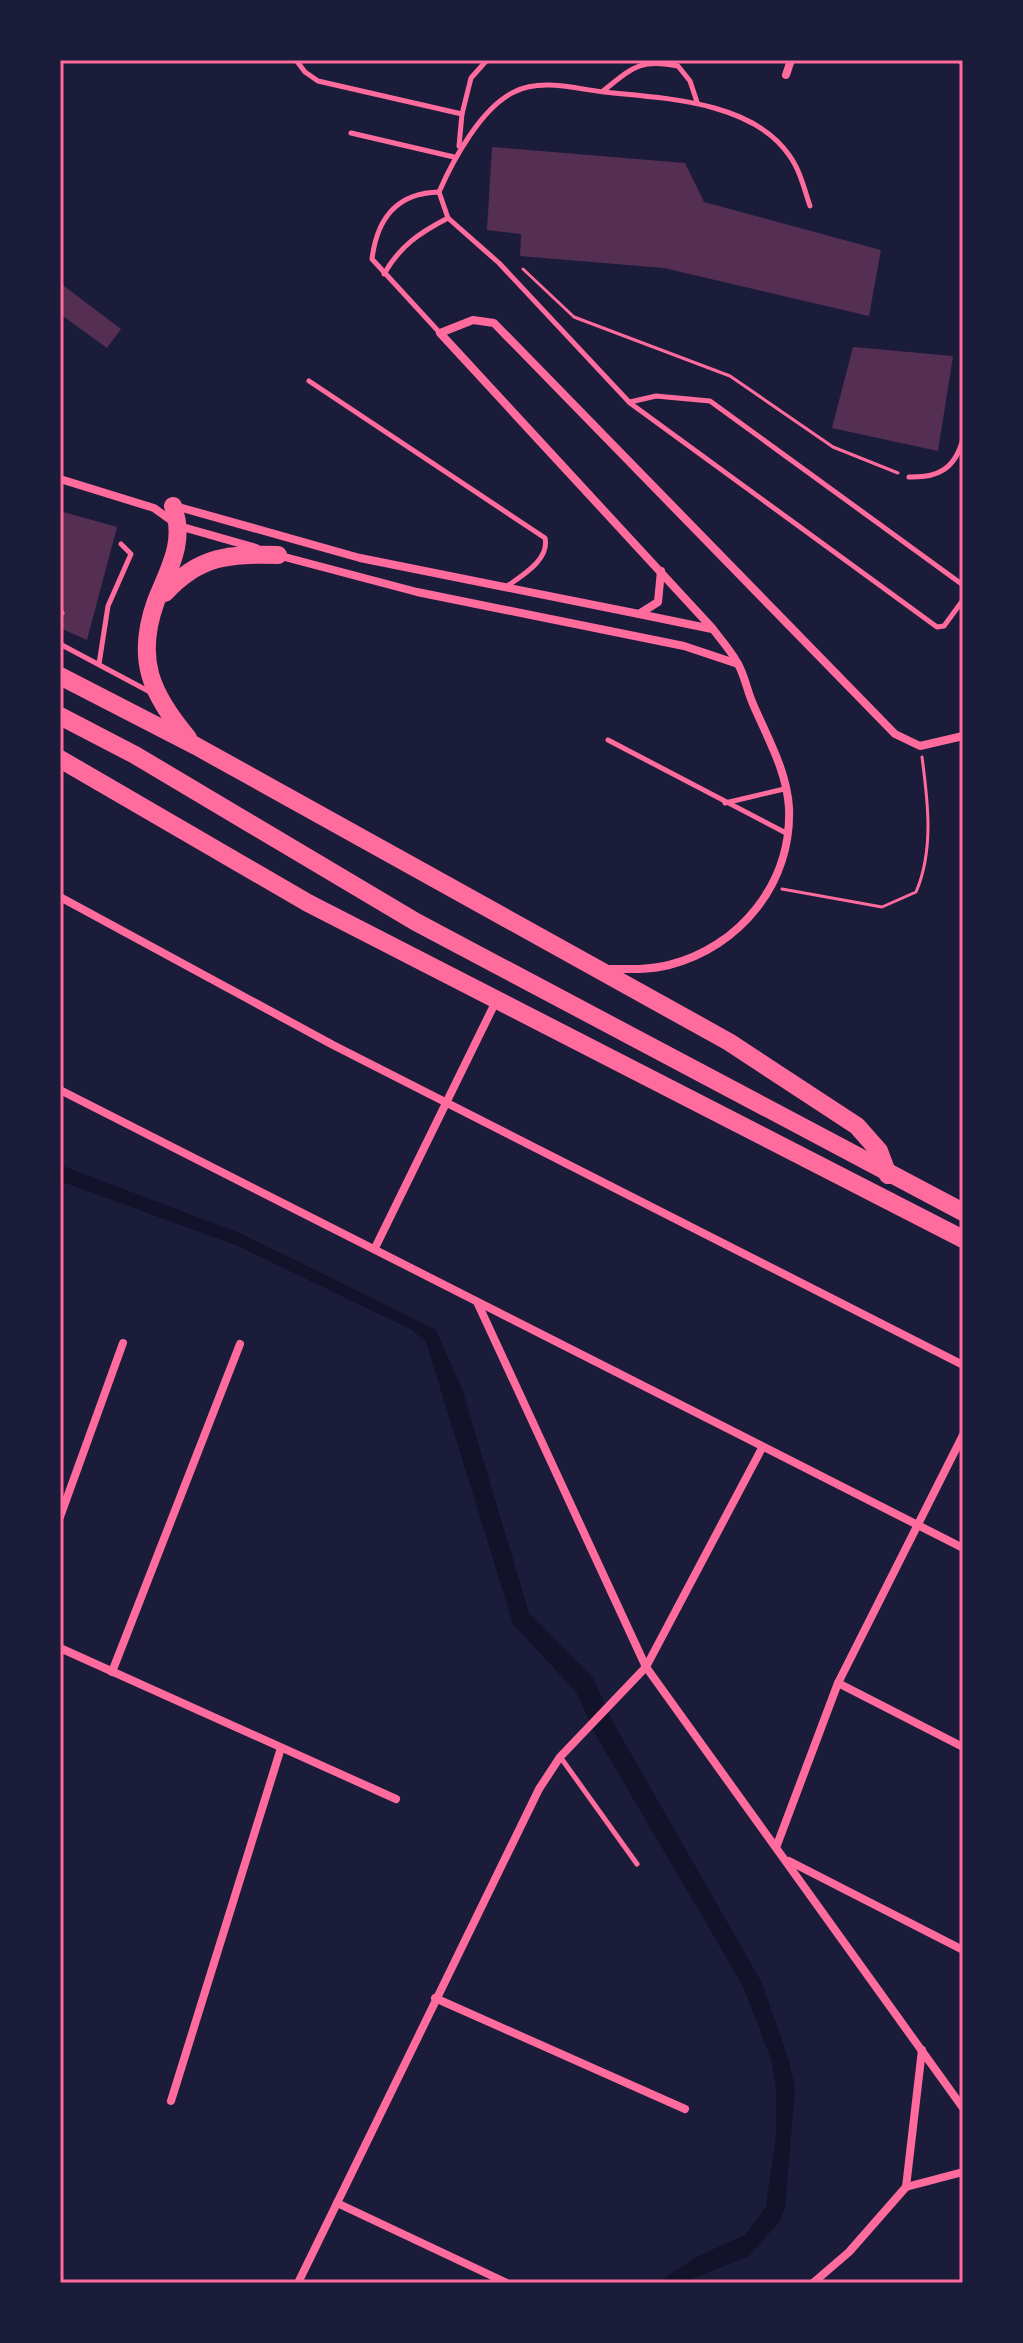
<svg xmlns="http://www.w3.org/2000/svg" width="1023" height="2343" font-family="Mulish,sans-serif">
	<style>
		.water { fill: #12122b }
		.building { fill: #542f53 }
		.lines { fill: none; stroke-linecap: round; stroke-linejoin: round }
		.path { stroke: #ff6b9d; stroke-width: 3 }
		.service { stroke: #ff6b9d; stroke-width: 5 }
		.minor { stroke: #ff6b9d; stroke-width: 8 }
		.trunk { stroke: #ff6b9d; stroke-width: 18 }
		.neatline { fill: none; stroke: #ff6b9d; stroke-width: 3 }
	</style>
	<rect width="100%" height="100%" fill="#1b1b3a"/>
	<polygon class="water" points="60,1165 242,1234 436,1330 462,1389 529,1613 593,1678 614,1724 762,1983 789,2061 795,2089 785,2208 780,2221 749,2256 682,2283 658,2283 696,2257 745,2235 766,2207 776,2135 776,2089 771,2059 743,1986 597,1737 576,1692 513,1624 426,1342 412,1330 238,1246 60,1181"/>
	<g class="building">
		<polygon points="492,147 685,163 704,202 881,250 869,316 664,268 520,256 521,234 487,230"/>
		<polygon points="60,283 121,329 107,348 60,314"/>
		<polygon points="853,347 953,356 938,451 832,428"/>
		<polygon points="60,511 117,527 87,640 60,628"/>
	</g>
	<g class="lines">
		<g class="path">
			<polyline points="523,269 574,317 730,376 833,447 898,473"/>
			<path d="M 782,889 L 882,907 L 916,892 C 934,850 928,802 922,757"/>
		</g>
		<g class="service">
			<polyline points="296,60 305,72 318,81 462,114 459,146"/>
			<path d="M 603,91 C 632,68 640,58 678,66 L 690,81 L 697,102"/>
			<polyline points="462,114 471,78 487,60"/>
			<polyline points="351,133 454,157"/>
			<path d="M 439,192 C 453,160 481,108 514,92 C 541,78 576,89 604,92 C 663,98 752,101 789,155 C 800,170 804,188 810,206"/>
			<path d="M 384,274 C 400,246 419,233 448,218"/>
			<path d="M 440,333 L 372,259 C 377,219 396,193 439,192 L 448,218 L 499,263 L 630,403 L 937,627 L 944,626 L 963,600"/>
			<path d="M 309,381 L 545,538 C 550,560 521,576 506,587"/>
			<polyline points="630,402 656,396 710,401 963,585"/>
			<path d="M 909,477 C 938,478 955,469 963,439"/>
			<polyline points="60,609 62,613"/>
			<polyline points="60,644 152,693"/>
			<polyline points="99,664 108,606 131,554 121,544"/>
			<polyline points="608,740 786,833"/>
			<polyline points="725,803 784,789"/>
			<polyline points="561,1758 637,1864"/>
		</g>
		<g class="minor">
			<polyline points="961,60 963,62"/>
			<polyline points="786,75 791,60"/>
			<polyline points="60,479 154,508 179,526 256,548"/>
			<polyline points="175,506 360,558 639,614 658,602 661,571"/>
			<polyline points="277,555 417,592 684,646 738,664"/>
			<polyline points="639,614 712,629"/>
			<polyline points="60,897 333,1045 963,1365"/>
			<path d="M 608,969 C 628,969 649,970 669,965 C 740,947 792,883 789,808 C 787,771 767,737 753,704 C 747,691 745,676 738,664 C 732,652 721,640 713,629 L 440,333 L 473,320 L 494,323 L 895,734 L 920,746 L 963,736"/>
			<polyline points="60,1090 963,1548"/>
			<polyline points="375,1248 497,999"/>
			<polyline points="478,1304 646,1667 963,2108"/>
			<polyline points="60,1517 123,1343"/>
			<polyline points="60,1648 396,1799"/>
			<polyline points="112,1672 240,1344"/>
			<polyline points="838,1683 963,1747"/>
			<polyline points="777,1845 838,1683 963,1435"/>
			<polyline points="789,1861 963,1950"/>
			<polyline points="435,1998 685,2109"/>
			<polyline points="171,2101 281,1748"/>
			<polyline points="906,2187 922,2050"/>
			<polyline points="337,2203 507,2283"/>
			<polyline points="298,2283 539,1789 560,1757 646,1667 762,1448"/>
			<polyline points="813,2283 849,2252 906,2187 963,2172"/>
		</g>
		<g class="trunk">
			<path d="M 173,506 C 186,542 169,568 156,601 C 135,659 151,694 188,738"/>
			<path d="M 165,593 C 200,555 229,554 278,555"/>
			<polyline points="60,676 196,746 729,1042 857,1126 879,1151 888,1175"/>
			<polyline points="60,716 135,755 416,922 963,1212"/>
			<polyline points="60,759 308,903 963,1239"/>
		</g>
	</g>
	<rect width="1023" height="2343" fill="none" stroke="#1b1b3a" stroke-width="124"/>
	<rect x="62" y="62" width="899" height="2219" class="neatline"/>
</svg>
